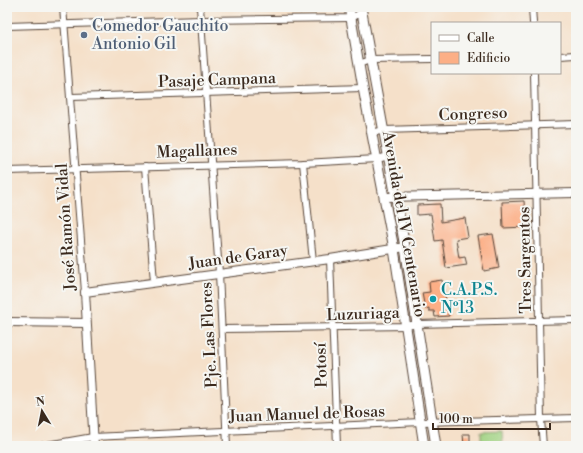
<svg xmlns="http://www.w3.org/2000/svg" width="583" height="453" font-family="'Libre Bodoni',serif">
	<style>
		.green { fill: #a0d282; stroke: #6e7e50 }
		.building { fill: #fcaf86 }
		.lines { fill: none; stroke-linecap: round; stroke-linejoin: round }
		.minor-casing { stroke: #574538; stroke-width: 8 }
		.tertiary-casing { stroke: #574538; stroke-width: 10 }
		.secondary-casing { stroke: #574538; stroke-width: 11 }
		.minor { stroke: #fff; stroke-width: 6 }
		.tertiary { stroke: #fff; stroke-width: 8 }
		.secondary { stroke: #fff; stroke-width: 9 }
		.service-dot { fill: #5c6f8a; stroke: #f6f6f2; stroke-width: 1.5 }
		.culture-dot { fill: #0f9aa8; stroke: #f6f6f2; stroke-width: 1.5 }
		.labels { text-anchor: middle; dominant-baseline: central; stroke-width: 4; stroke-linejoin: round; paint-order: stroke }
		.service-label { font-size: 16px; fill: #4e5e75; stroke: #f6f6f2; text-anchor: start }
		.street-label { font-size: 16px; fill: #3b2a1e; stroke: #f6f6f2 }
		.culture-label { font-size: 16px; fill: #0d838f; stroke: #f6f6f2; text-anchor: start }
	</style>
	<rect width="100%" height="100%" fill="#f6f6f2"/>
	<filter id="ink" filterUnits="userSpaceOnUse"><feTurbulence type="fractalNoise" baseFrequency=".025" numOctaves="2"/><feDisplacementMap in="SourceGraphic" scale="8" xChannelSelector="R" yChannelSelector="G"/><feConvolveMatrix kernelMatrix="1 2 1 2 8 2 1 2 1" color-interpolation-filters="sRGB"/></filter>
	<filter id="wash" filterUnits="userSpaceOnUse"><feTurbulence type="fractalNoise" baseFrequency=".012" numOctaves="4" result="noise"/><feDisplacementMap in="SourceGraphic" scale="16" xChannelSelector="R" yChannelSelector="G"/><feGaussianBlur stdDeviation="0.9" result="paint"/><feColorMatrix in="noise" values="0 0 0 0 0 0 0 0 0 0 0 0 0 0 0 0 0 1.4 0 .05"/><feComposite in="paint" operator="in"/></filter>
	<g filter="url(#wash)">
		<rect width="100%" height="100%" fill="#f5e0c9"/>
		<polygon class="green" points="502,431 503,446 481,446 481,432"/>
		<g id="blocks">
			<g class="building">
				<polygon points="524,201 526,227 503,228 502,202"/>
				<polygon points="440,204 441,222 465,218 468,237 456,239 459,258 465,257 467,265 446,268 442,240 435,241 431,214 417,215 417,205"/>
				<polygon points="493,234 499,268 484,271 478,236"/>
				<polygon points="442,280 449,316 435,317 434,311 429,311 429,308 425,309 422,293 430,292 429,282"/>
				<polygon points="463,434 470,434 470,446 464,446"/>
			</g>
		</g>
	</g>
	<g filter="url(#ink)">
		<use href="#blocks" fill-opacity="0" stroke="#574538" stroke-width="1"/>
		<g class="lines">
			<defs>
				<g id="minor">
					<polyline points="63,7 85,292"/>
					<polyline points="200,7 219,273 227,446"/>
					<polyline points="532,7 533,23"/>
					<polyline points="7,26 201,20 352,18 362,12"/>
					<polyline points="560,56 576,55"/>
					<polyline points="359,64 370,60 432,59"/>
					<polyline points="534,73 541,419 543,446"/>
					<polyline points="71,97 363,88"/>
					<polyline points="372,133 384,130 576,124"/>
					<polyline points="303,163 313,261"/>
					<polyline points="145,167 154,282"/>
					<polyline points="7,171 303,163 377,159 389,156"/>
					<polyline points="330,259 337,446"/>
					<polyline points="223,329 407,326 417,324 576,320"/>
					<polyline points="41,446 93,437 421,422 576,418"/>
				</g>
				<g id="tertiary">
					<polyline points="385,197 576,193"/>
					<polyline points="7,322 86,323"/>
					<polyline points="94,446 85,292 330,259 405,247"/>
				</g>
				<g id="secondary">
					<polyline points="349,7 363,88 394,249 424,446"/>
					<polyline points="361,7 405,247 436,446"/>
				</g>
			</defs>
			<use href="#minor" class="minor-casing"/>
			<use href="#tertiary" class="tertiary-casing"/>
			<use href="#secondary" class="secondary-casing"/>
			<use href="#minor" class="minor"/>
			<use href="#tertiary" class="tertiary"/>
			<use href="#secondary" class="secondary"/>
		</g>
	</g>
	<circle class="service-dot" cx="84" cy="35" r="4"/>
	<circle class="culture-dot" cx="433" cy="299" r="4"/>
	<g class="labels">
		<g class="service-label">
			<text x="92" y="26">Comedor Gauchito<tspan x="92" dy="18">Antonio Gil</tspan></text>
		</g>
		<g class="street-label">
			<text transform="translate(217 80) rotate(-2)">Pasaje Campana</text>
			<text transform="translate(473 114) rotate(-2)">Congreso</text>
			<text transform="translate(197 151) rotate(-2)">Magallanes</text>
			<text transform="translate(404 224) rotate(80)">Avenida del IV Centenario</text>
			<text transform="translate(66 227) rotate(-94)">José Ramón Vidal</text>
			<text transform="translate(238 257) rotate(-8)">Juan de Garay</text>
			<text transform="translate(525 260) rotate(-91)">Tres Sargentos</text>
			<text transform="translate(363 314) rotate(-2)">Luzuriaga</text>
			<text transform="translate(209 335) rotate(-93)">Pje. Las Flores</text>
			<text transform="translate(321 365) rotate(-92)">Potosí</text>
			<text transform="translate(307 414) rotate(-2)">Juan Manuel de Rosas</text>
		</g>
		<g class="culture-label">
			<text x="441" y="290">C.A.P.S.<tspan x="441" dy="18">Nº13</tspan></text>
		</g>
	</g>
	<rect width="583" height="453" fill="none" stroke="#f6f6f2" stroke-width="24"/>
	<rect x="431" y="22" width="130" height="52" fill="#f6f6f2" stroke="#aba49d"/>
	<rect x="439" y="35" width="20" height="6" fill="#ffffff" stroke="#aba49d"/>
	<text x="467" y="42" font-size="12" fill="#3b2a1e">Calle</text>
	<rect x="439" y="52" width="20" height="12" fill="#fcaf86" stroke="#aba49d"/>
	<text x="467" y="62" font-size="12" fill="#3b2a1e">Edificio</text>
	<g transform="translate(42 411) rotate(350)" stroke="#f6f6f2" stroke-width="3" paint-order="stroke">
	<path d="M0-3L7 15L0 10L-7 15Z" fill="#3b2a1e"/>
	<text y="-6" font-size="11" font-weight="bold" text-anchor="middle" fill="#3b2a1e">N</text>
	</g>
	<path d="M433 423v6h117v-6" fill="none" stroke="#3b2a1e" stroke-width="2"/>
	<text x="439" y="423" font-size="12" fill="#3b2a1e" stroke="#f6f6f2" stroke-width="3" paint-order="stroke">100 m</text>
</svg>
